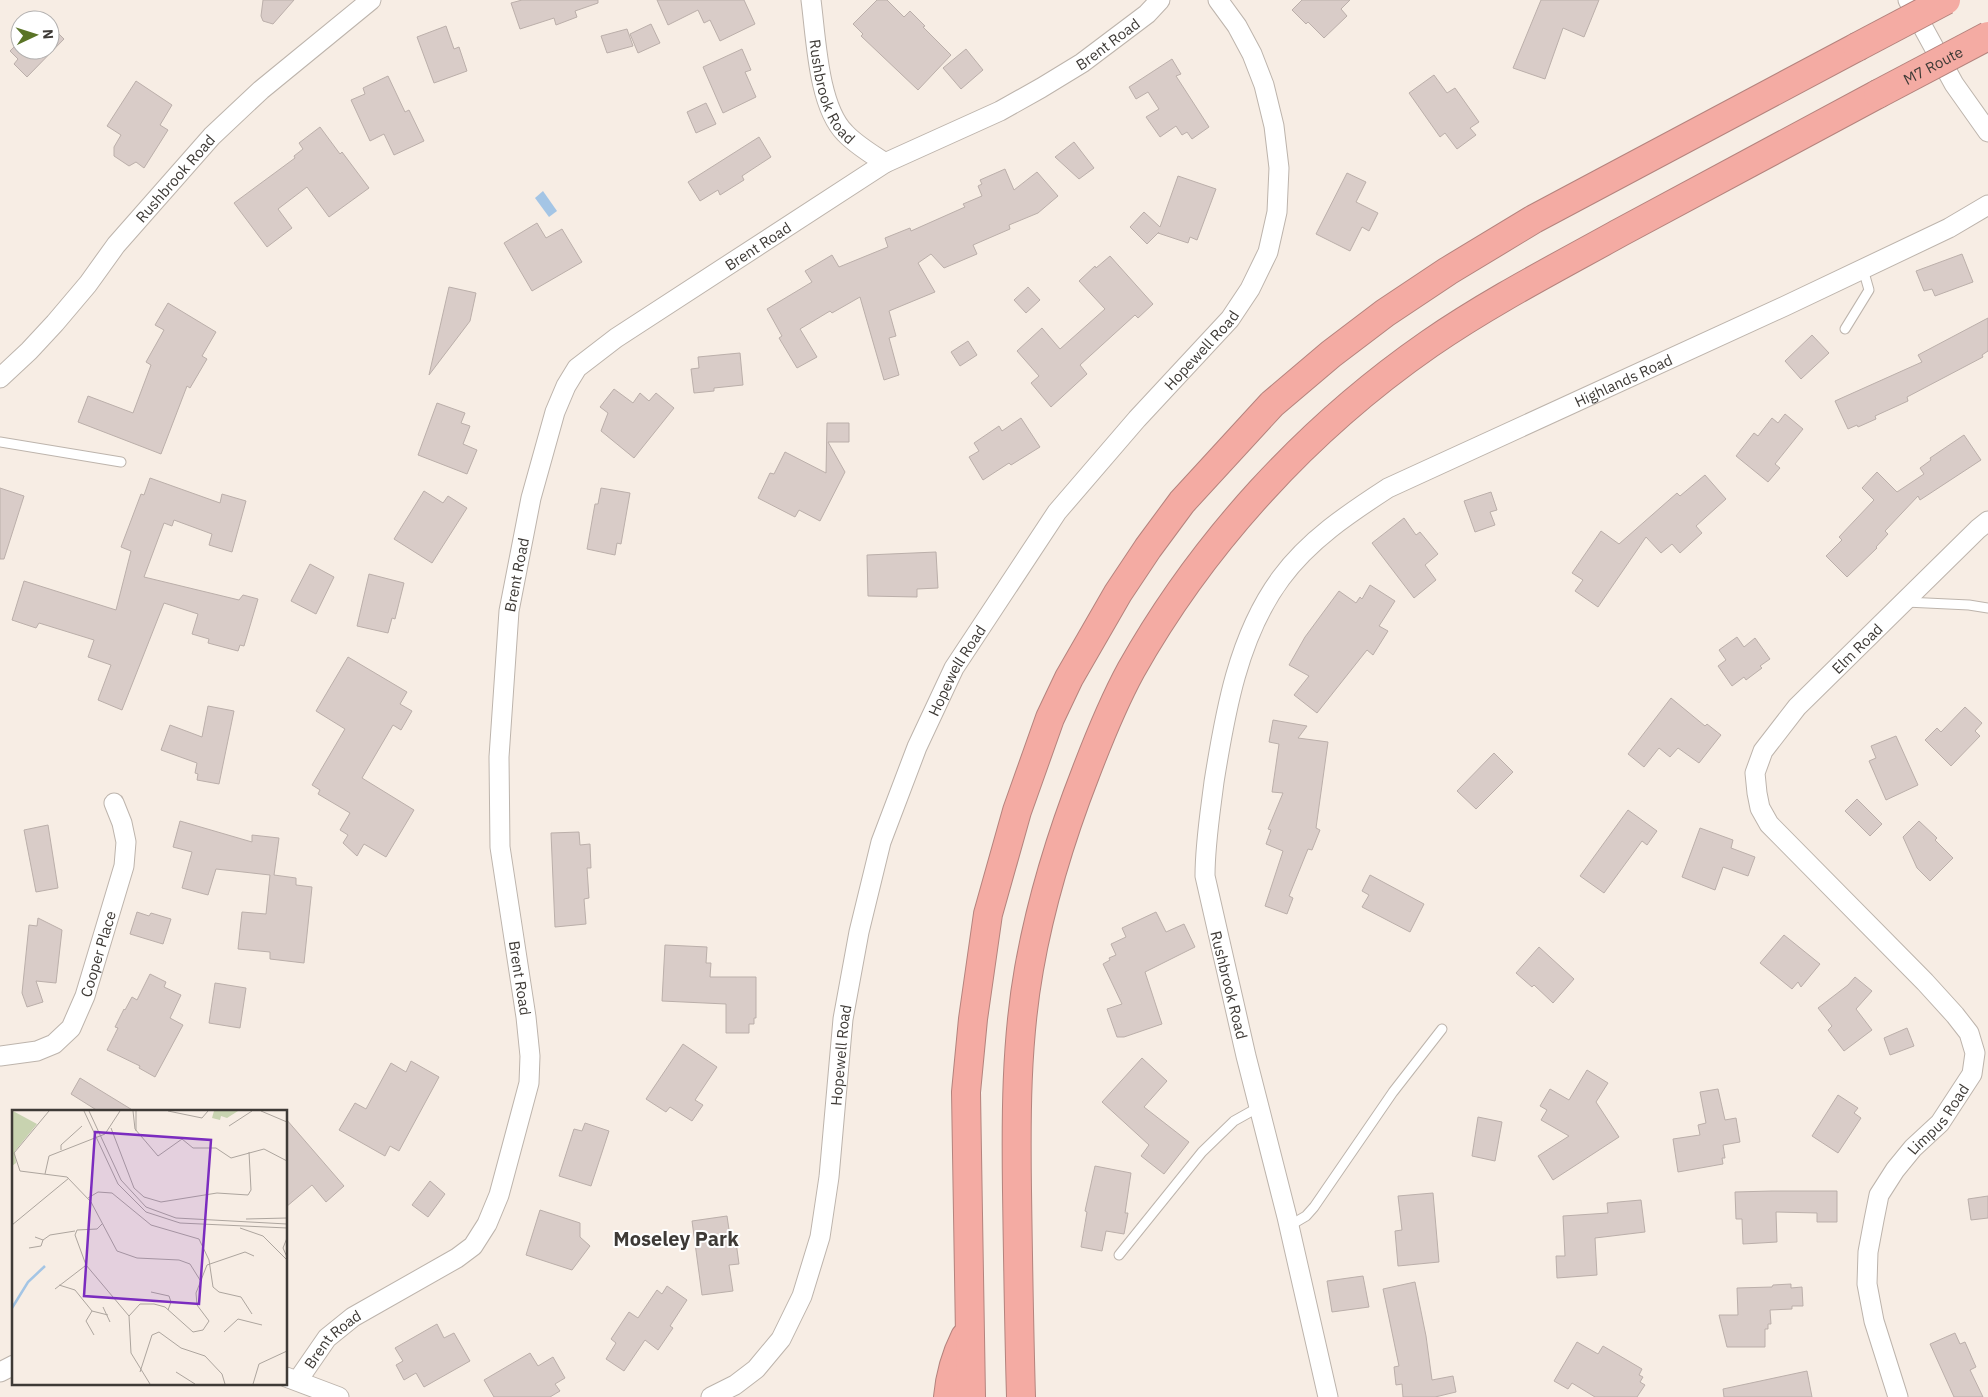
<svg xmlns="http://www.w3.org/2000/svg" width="1988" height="1397" font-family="'IBM Plex Sans',sans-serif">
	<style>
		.water { fill: #a4c5e5 }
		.building { fill: #d9ccc8; stroke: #bbafaa }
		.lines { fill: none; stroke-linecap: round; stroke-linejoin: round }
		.service-casing { stroke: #bdb4ac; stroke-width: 11 }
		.minor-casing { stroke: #bdb4ac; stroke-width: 21 }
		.motorway-casing { stroke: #b4837d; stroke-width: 30 }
		.service { stroke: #fff; stroke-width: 9 }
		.minor { stroke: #fff; stroke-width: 19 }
		.motorway { stroke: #f4aba3; stroke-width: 28 }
		.motorway-bridge-casing { stroke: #b4837d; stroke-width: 30; stroke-linecap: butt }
		.motorway-bridge { stroke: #f4aba3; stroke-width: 28 }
		.labels { text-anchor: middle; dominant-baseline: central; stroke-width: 4; stroke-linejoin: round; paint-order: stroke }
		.street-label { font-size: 15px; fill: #3e3a36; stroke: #fff }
		.district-label { font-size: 20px; font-weight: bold; fill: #3e3a36; stroke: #fff }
		.inset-river { fill: none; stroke: #a4c5e5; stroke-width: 2.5 }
		.inset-road { fill: none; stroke: #ada59e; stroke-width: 1 }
		.view { fill: #7b2cbf; fill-opacity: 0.15; stroke: #7b2cbf; stroke-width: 2.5 }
		.inset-edge { fill: none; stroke: #3e3a36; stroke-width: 2.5 }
	</style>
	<rect width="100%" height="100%" fill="#f7ede4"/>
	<polygon class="water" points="543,191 557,211 549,217 535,198"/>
	<g class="building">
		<polygon points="263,0 294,0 273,24 263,21 261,16"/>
		<polygon points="522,0 598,0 598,3 575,11 577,17 556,25 554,18 520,29 511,3"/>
		<polygon points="657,0 744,0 755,24 720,41 710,20 704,23 698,10 668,25"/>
		<polygon points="877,0 887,0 904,17 910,11 925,26 923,27 951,55 918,90 861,36 863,34 853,24"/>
		<polygon points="1302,0 1350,0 1341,9 1347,16 1324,38 1308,22 1306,24 1292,10"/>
		<polygon points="1541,0 1599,0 1584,37 1563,28 1545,79 1513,68"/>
		<polygon points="651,24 660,43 638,53 630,34"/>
		<polygon points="50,25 64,39 27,77 14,64 18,59 10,51 20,41 20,50 50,50"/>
		<polygon points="446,26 454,49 459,47 467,71 434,83 417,37"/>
		<polygon points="627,29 633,46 607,53 601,36"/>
		<polygon points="742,49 751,70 745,72 756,97 723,113 703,67"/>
		<polygon points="966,49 983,70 961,89 943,68"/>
		<polygon points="1172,59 1181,74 1176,76 1209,127 1192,139 1187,132 1182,135 1176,126 1160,137 1146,117 1159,109 1148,92 1136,99 1129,87"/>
		<polygon points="1434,75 1447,93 1455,88 1479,122 1470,128 1476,135 1457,149 1445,133 1440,137 1409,93"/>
		<polygon points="388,76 405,112 409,110 424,141 394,155 384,134 370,141 351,100 365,94 363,88"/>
		<polygon points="136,81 172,105 160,125 168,130 144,168 136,162 129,166 114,156 114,147 121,135 107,126"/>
		<polygon points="706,103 716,124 696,133 687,112"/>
		<polygon points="320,127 340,154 342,152 369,188 329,217 307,187 278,209 292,228 267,247 234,203 295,158 294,156 303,149 299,143"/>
		<polygon points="759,137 771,157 742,176 744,180 720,195 718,190 700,201 688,182"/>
		<polygon points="1074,142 1094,168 1079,179 1055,157"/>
		<polygon points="1005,169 1014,190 1037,172 1058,196 1038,213 1009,225 1010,229 973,245 977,254 944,268 931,254 918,263 935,292 889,311 896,336 889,338 899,375 884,380 860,297 832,313 830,311 800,329 817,357 797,368 779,338 782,336 767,309 812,282 805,271 832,255 839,267 888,247 885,238 910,228 911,231 965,207 963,204 982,196 978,186 982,184 980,180"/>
		<polygon points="1347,173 1366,182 1356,202 1378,213 1369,231 1362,227 1350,251 1316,234"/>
		<polygon points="1178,176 1216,189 1197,240 1190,237 1188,243 1158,233 1159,232 1147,244 1130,227 1144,212 1160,227"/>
		<polygon points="537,223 546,238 562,229 582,262 532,291 504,243"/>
		<polygon points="1962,254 1973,282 1935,296 1932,289 1924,291 1916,271"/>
		<polygon points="1110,256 1153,304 1138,318 1135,315 1080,365 1087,374 1051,407 1031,383 1039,376 1017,351 1042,328 1060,349 1105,309 1079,281 1095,266 1096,268"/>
		<polygon points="449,287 476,293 470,321 429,375"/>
		<polygon points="1028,287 1040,300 1026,313 1014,300"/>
		<polygon points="168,303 216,332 202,356 207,359 190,388 187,386 161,454 78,422 88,396 133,413 151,365 146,362 164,330 155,325"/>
		<polygon points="1988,318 1988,351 1982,355 1983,357 1907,397 1908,401 1875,416 1876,419 1858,427 1857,425 1848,429 1835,401 1922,362 1918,355"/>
		<polygon points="1812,335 1829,353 1801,379 1785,361"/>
		<polygon points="968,341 977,355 960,366 951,352"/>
		<polygon points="740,353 743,385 714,388 714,391 694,393 691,369 699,368 698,357"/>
		<polygon points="614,389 633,403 640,393 649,401 656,393 674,408 634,458 601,431 608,413 600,407"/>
		<polygon points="437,403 465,413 461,423 470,426 463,444 477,450 467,474 418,455"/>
		<polygon points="1785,414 1803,429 1775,464 1780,468 1768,482 1736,456 1754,433 1758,436 1772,418 1778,423"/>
		<polygon points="1021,418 1040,447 1011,465 1009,463 983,480 969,457 979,451 974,443 999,426 1002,431"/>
		<polygon points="827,423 849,423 849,442 828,442 845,472 820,521 799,510 795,517 758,498 770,473 774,474 785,452 826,473"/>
		<polygon points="1964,435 1981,460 1920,500 1918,496 1885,531 1888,534 1876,547 1877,548 1847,577 1826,556 1842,540 1839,537 1874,500 1862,488 1877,472 1897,492 1924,474 1920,468 1931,460 1930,458"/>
		<polygon points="1705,475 1726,499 1696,526 1702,533 1680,553 1672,544 1661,553 1646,537 1598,607 1575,591 1583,580 1572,573 1601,531 1619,544 1677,493 1680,496"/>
		<polygon points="150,478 220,503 222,494 246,501 232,552 209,545 212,534 174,520 172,526 164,523 144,577 239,600 243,595 258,599 244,646 240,645 238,651 208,643 209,639 192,634 198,614 164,603 122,710 98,700 111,665 88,657 94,640 39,623 36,628 12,620 24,581 116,610 131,551 121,547 141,494 144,495"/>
		<polygon points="0,488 24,496 4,559 0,559"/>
		<polygon points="601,488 630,493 621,544 617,543 615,555 587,549 595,504 598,504"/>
		<polygon points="424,491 443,503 448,496 467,508 432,563 394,539"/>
		<polygon points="1491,492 1497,510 1490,512 1495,525 1475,532 1464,501"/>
		<polygon points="1404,518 1416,535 1420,532 1438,554 1425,565 1436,580 1414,598 1372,543"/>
		<polygon points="936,552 938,588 917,589 917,597 868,596 867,555"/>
		<polygon points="310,564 334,577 316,614 291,601"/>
		<polygon points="369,574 404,583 395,619 392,618 388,633 357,626"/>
		<polygon points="1370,585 1395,601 1379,626 1388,631 1373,655 1367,650 1317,713 1294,695 1309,676 1289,665 1305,637 1339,591 1356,603 1360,597 1362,599"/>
		<polygon points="1737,637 1744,647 1755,638 1770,659 1760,666 1762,668 1746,680 1744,677 1732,686 1718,666 1726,660 1719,650"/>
		<polygon points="348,657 407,692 400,704 412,711 401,730 393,725 362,778 414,810 386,857 364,844 357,856 343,843 348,835 340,830 350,813 318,794 320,790 312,785 345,729 316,711"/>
		<polygon points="1671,698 1705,726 1707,724 1721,735 1699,763 1678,748 1670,757 1659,748 1644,767 1628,754"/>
		<polygon points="208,706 234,711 219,784 197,780 198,774 195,773 197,763 161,750 170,725 202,737"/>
		<polygon points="1965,707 1982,723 1975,731 1980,736 1951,766 1925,740 1937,728 1941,732"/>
		<polygon points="1273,720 1307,726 1298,738 1328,742 1316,828 1320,830 1312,850 1308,849 1289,896 1293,898 1287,914 1265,906 1283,851 1266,844 1271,830 1268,829 1283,793 1272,792 1279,744 1269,742"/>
		<polygon points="1896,736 1918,785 1886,800 1869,761 1876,758 1871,746"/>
		<polygon points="1494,753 1513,772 1476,809 1457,791"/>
		<polygon points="1857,799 1882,824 1870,836 1845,811"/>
		<polygon points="1628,810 1657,831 1647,845 1642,841 1604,893 1580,876"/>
		<polygon points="180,821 252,842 252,835 279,838 274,875 296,878 296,885 312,887 304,963 270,959 270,952 238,949 242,912 266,914 270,875 216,869 208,895 182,888 192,852 173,847"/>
		<polygon points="1919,821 1937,838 1935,840 1953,858 1930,881 1917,868 1903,837"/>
		<polygon points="48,825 58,888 36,892 24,830"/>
		<polygon points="1700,828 1733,840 1731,848 1755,857 1748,876 1723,867 1715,890 1682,877"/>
		<polygon points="579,832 580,845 590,844 591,868 587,868 589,898 584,899 586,924 555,927 551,833"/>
		<polygon points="1370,875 1424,904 1410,932 1362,907 1369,895 1362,891"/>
		<polygon points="137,912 149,916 151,913 171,919 163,944 130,934"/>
		<polygon points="1156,912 1166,932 1184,924 1195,947 1145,972 1162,1024 1124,1037 1117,1037 1107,1009 1122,1004 1103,964 1110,960 1109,958 1116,955 1111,944 1126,937 1122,928"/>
		<polygon points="38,918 62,930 56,983 36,981 43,1002 27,1007 22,993 29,925 37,926"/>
		<polygon points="1784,935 1820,964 1801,987 1798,982 1792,989 1760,963"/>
		<polygon points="665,945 707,947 706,963 711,963 710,977 756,977 756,1018 754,1018 754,1024 749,1024 749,1033 726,1033 726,1004 662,1001"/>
		<polygon points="1539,947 1574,979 1553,1003 1534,985 1532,987 1516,973"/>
		<polygon points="150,974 166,982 164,987 181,995 170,1018 183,1025 155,1077 139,1068 140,1066 107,1050 118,1028 115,1027 124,1009 125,1010 132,997 137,1000"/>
		<polygon points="1855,977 1872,991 1856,1009 1872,1030 1844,1051 1828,1030 1832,1026 1818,1008 1848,985"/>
		<polygon points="215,983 246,988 240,1028 209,1023"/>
		<polygon points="1907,1028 1914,1046 1890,1055 1884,1038"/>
		<polygon points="683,1044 717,1067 695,1100 703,1105 692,1121 670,1107 666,1112 646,1099"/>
		<polygon points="1142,1058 1167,1081 1144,1107 1189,1142 1164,1174 1141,1156 1149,1145 1102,1102"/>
		<polygon points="411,1061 439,1077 399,1151 390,1146 385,1156 339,1130 355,1103 366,1109 391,1063 406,1072"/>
		<polygon points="1587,1070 1608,1083 1596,1102 1619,1137 1553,1180 1538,1156 1569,1136 1541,1120 1547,1110 1540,1106 1550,1089 1569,1100"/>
		<polygon points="80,1078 134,1111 98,1111 71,1094"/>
		<polygon points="1718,1089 1725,1120 1736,1118 1740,1142 1723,1145 1725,1158 1722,1158 1723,1164 1678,1172 1673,1139 1700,1135 1698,1125 1706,1123 1700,1092"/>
		<polygon points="1838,1095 1858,1108 1854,1113 1861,1118 1838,1153 1812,1136"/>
		<polygon points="1478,1117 1502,1122 1495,1161 1472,1156"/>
		<polygon points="286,1119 344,1186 326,1202 312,1185 286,1207"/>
		<polygon points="585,1123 609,1131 591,1186 559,1176 574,1129 582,1131"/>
		<polygon points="1095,1166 1131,1173 1125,1213 1128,1213 1124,1234 1106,1231 1102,1251 1081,1247 1087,1212 1085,1211"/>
		<polygon points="430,1181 445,1194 428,1217 412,1205"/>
		<polygon points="1772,1191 1837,1191 1837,1222 1817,1222 1817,1213 1776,1212 1777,1242 1743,1244 1742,1219 1736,1219 1735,1192"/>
		<polygon points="1433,1193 1439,1262 1398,1266 1395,1231 1402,1230 1398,1196"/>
		<polygon points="1988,1196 1988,1218 1971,1220 1968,1199"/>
		<polygon points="1641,1200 1645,1232 1595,1238 1597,1275 1557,1278 1556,1256 1565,1256 1563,1216 1608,1213 1607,1203"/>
		<polygon points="540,1210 580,1223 580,1237 590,1246 572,1270 526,1255"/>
		<polygon points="727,1216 731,1243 736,1242 739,1264 729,1265 733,1291 702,1295 692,1221"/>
		<polygon points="1363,1276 1369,1307 1332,1312 1327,1281"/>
		<polygon points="1415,1282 1426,1336 1432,1380 1453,1376 1456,1392 1435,1397 1403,1397 1402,1384 1396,1385 1394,1367 1399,1366 1383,1289"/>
		<polygon points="1791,1284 1791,1288 1802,1287 1803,1306 1792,1306 1792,1309 1770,1310 1771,1324 1768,1324 1768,1329 1765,1329 1765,1347 1727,1347 1719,1315 1738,1315 1737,1288 1772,1287 1773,1285"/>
		<polygon points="667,1286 687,1300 670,1326 673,1328 658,1350 645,1340 624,1371 606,1359 616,1343 611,1339 629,1312 638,1318 657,1290 662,1294"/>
		<polygon points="437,1324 444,1338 454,1333 470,1361 424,1387 416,1373 404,1380 396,1365 403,1361 395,1348"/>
		<polygon points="1955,1333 1960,1344 1965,1342 1976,1367 1970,1370 1983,1397 1954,1397 1930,1344"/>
		<polygon points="1577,1342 1598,1354 1603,1346 1642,1369 1639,1375 1643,1377 1640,1382 1645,1385 1637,1397 1595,1397 1572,1383 1568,1389 1554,1381"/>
		<polygon points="530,1353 538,1366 553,1357 565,1378 555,1384 560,1391 550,1397 494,1397 484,1380"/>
		<polygon points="1807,1371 1812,1397 1724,1397 1723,1389"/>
	</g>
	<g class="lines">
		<defs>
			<g id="service">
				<polyline points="1845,329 1869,290 1863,269"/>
				<polyline points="0,442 121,462"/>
				<polyline points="1906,602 1969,605 1988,608"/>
				<polyline points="1289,1226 1306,1216 1314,1207 1393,1092 1442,1029"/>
				<polyline points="1119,1255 1202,1152 1234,1121 1259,1107"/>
			</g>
			<g id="minor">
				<path id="s1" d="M 811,0 C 816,37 818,106 845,133 C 856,145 872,154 885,163"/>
				<polyline points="1908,0 1954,84 1988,132"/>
				<path id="s2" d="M 0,378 L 29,351 L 55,323 L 88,284 L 116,245 L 212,136 L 261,90 L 371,0"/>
				<path id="s3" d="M 0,1056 L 37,1051 L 54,1044 L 71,1028 L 85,996 L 124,866 L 126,842 L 122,823 L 114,803"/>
				<polyline points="0,1372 14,1365"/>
				<polyline points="286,1377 339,1397"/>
				<path id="s4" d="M 298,1380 L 327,1338 L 353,1317 L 457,1258 L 473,1246 L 487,1224 L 499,1195 L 529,1083 L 530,1056 L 526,1017 L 500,847 L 499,757 L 509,611 L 531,498 L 555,412 L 566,386 L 577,368 L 616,338 L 885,163 L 1000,111 L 1041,88 L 1082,63 L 1147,14 L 1160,0"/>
				<path id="s5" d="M 711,1397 L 735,1385 L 756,1369 L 781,1339 L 802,1296 L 820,1237 L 829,1177 L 843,1019 L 859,932 L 881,842 L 917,747 L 954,668 L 1057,512 L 1137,419 L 1230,319 L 1250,289 L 1268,252 L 1277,212 L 1279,168 L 1274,126 L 1264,85 L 1252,54 L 1237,26 L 1218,0"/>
				<path id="s6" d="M 1328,1397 L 1287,1217 L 1246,1056 L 1205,876 C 1205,844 1210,814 1214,782 C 1225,713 1238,636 1281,578 C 1309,540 1348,514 1388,488 L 1785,306 L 1949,228 L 1988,205"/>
				<path id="s7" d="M 1898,1397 L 1874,1321 L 1867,1284 L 1868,1252 L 1874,1220 L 1879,1195 L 1895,1170 L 1913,1148 L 1940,1123 L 1972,1074 L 1975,1053 L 1969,1033 L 1955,1015 L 1925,982 L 1769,824 L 1760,808 L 1757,793 L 1755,773 L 1763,751 L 1797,707 L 1978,529 L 1988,521"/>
			</g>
			<g id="motorway">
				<path d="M 948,1397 C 950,1375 955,1357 965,1337"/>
				<polyline points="971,1397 966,1092 973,1019 988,914 1017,811 1050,718 1069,678 1118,593 1148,548 1182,502 1272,404 1331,354 1385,313 1448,271 1534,219 1857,47"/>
				<path d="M 1021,1397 C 1019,1328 1018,1260 1017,1191 C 1016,1118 1016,1042 1029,969 C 1041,901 1061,836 1086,772 C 1099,738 1113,703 1131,670 C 1203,542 1308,428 1429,344 C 1490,302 1556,268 1621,232 C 1707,186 1792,140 1878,94"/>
			</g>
		</defs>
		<use href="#service" class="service-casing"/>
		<use href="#minor" class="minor-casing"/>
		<use href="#motorway" class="motorway-casing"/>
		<use href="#service" class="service"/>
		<use href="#minor" class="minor"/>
		<use href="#motorway" class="motorway"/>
		<defs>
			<g id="motorway-bridge">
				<polyline points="1857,47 1946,0"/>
				<path id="s8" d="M 1878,94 L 1988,36"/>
			</g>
		</defs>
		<use href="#motorway-bridge" class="motorway-bridge-casing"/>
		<use href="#motorway-bridge" class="motorway-bridge"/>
	</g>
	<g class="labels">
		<g class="street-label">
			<text stroke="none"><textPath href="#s4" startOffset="1749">Brent Road</textPath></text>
			<text stroke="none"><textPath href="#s8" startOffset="62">M7 Route</textPath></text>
			<text stroke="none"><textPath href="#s1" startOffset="95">Rushbrook Road</textPath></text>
			<text stroke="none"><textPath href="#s2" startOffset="266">Rushbrook Road</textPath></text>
			<text stroke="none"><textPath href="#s4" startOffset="1344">Brent Road</textPath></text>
			<text stroke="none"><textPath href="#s5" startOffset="1195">Hopewell Road</textPath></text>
			<text stroke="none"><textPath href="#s6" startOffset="1246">Highlands Road</textPath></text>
			<text stroke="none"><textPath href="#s4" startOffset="909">Brent Road</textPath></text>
			<text stroke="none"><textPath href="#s7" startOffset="909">Elm Road</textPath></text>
			<text stroke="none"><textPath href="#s5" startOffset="790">Hopewell Road</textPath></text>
			<text stroke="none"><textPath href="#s3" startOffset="158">Cooper Place</textPath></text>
			<text transform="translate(520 978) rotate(81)">Brent Road</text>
			<text transform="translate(1229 985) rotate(76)">Rushbrook Road</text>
			<text stroke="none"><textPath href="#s5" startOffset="385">Hopewell Road</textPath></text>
			<text stroke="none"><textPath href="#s7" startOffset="304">Limpus Road</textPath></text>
			<text stroke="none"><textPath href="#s4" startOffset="54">Brent Road</textPath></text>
		</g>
		<g class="district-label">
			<text x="676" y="1238">Moseley Park</text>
		</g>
	</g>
	<g transform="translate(12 1110)">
		<rect width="275" height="275" fill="#f7ede4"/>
		<path d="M 1,1 L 25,14 L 3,41 L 4,53 L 0,56 ZM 202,1 L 226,1 L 215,8 L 209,6 L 208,10 L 200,8 Z" fill="#c8d3b0"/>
		<path class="inset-river" d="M 0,198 L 16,172 L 33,156"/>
		<path class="inset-road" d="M 37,1 L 2,43 L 8,61 L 55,67 L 79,92 L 105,141 L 125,148 L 167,150 L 178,154 L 188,170M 72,1 L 106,74 L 134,102 L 168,113 L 275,118M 77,1 L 109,70 L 134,97 L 164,108 L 275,114M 121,1 L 123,19 L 146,46 L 170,29 L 181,38 L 204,38 L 219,48 L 252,39 L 275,51M 124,1 L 124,21M 156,1 L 190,8 L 196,1M 249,1 L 275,12M 217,16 L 240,1M 99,18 L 122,78 L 132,87 L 149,92 L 205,83 L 236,85 L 239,80 L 237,42M 49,40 L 49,35 L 70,16M 33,64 L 37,46 L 93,24 L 108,1M 76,88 L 86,82 L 100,83 L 139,115 L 187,129 L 197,150 L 201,177 L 207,182 L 229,187 L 240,204M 234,109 L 275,108M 90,114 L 85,119 L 65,120 L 63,125 L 74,155 L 117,206M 0,115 L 57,68M 228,118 L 251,126 L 275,150M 23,127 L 31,130 L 38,125 L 63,121M 275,128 L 271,138 L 275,147M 17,138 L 29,136 L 31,130M 47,175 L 63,180 L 80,201 L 96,205M 43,179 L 73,156M 139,182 L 157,186 L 159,192 L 156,200M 91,197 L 98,212M 80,201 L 74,211 L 82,225M 117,206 L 128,194 L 142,194 L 153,197 L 181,222 L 191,220 L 197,211 L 185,195 L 184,183 L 195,155 L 233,142 L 242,146M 117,206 L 119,243 L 138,274M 212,222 L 226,209 L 250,215M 128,262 L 140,225 L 147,222 L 169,238 L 193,246 L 210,264 L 213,274M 164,262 L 183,274M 241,274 L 247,254 L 275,241"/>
		<path class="view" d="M 83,22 L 199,30 L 187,194 L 72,186 Z"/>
		<rect width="275" height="275" class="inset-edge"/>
	</g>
	<g transform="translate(35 35) rotate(86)"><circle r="24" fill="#ffffff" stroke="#b2b0af"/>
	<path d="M0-4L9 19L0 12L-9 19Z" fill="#5a7426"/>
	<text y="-8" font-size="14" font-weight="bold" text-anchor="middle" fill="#3e3a36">N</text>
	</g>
</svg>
